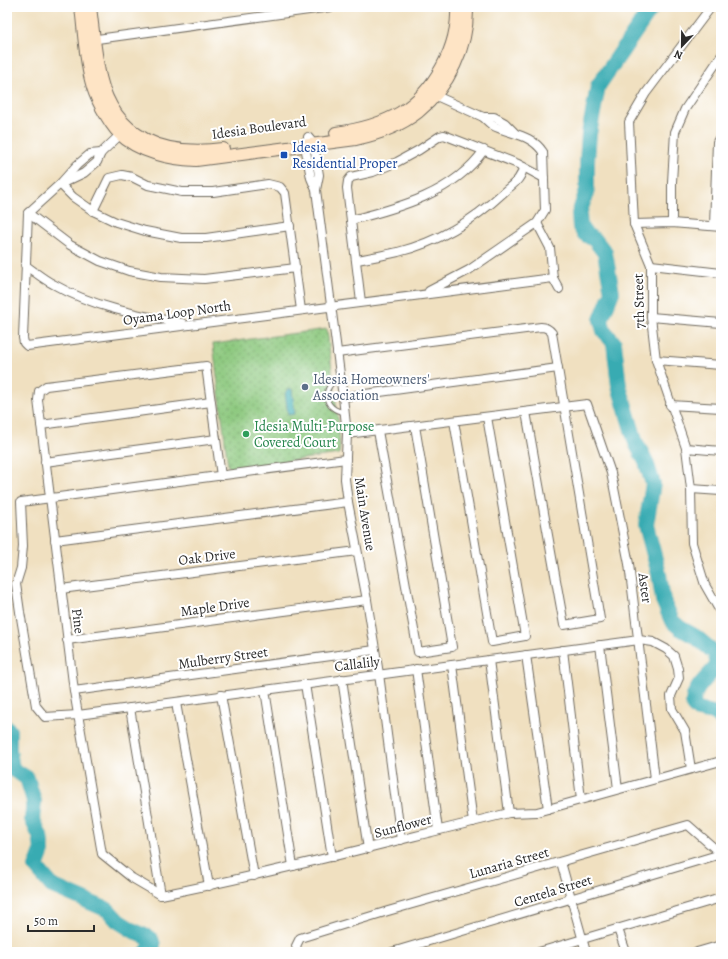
<svg xmlns="http://www.w3.org/2000/svg" width="728" height="959" font-family="Alegreya,serif">
	<style>
		.green { fill: url(#green-dots); stroke: #5a7954 }
		.water { fill: #39abb2; stroke: #326b6e }
		.lines { fill: none; stroke-linecap: round; stroke-linejoin: round }
		.river { stroke: #39abb2; stroke-width: 16 }
		.lane-casing { stroke: #706a5f; stroke-width: 6 }
		.street-casing { stroke: #706a5f; stroke-width: 10 }
		.secondary-casing { stroke: #706a5f; stroke-width: 14 }
		.lane { stroke: #fff; stroke-width: 4 }
		.street { stroke: #fff; stroke-width: 8 }
		.secondary { stroke: #fee4c5; stroke-width: 12 }
		.transit-dot { fill: #1a4fb4; stroke: #fff; stroke-width: 1.5 }
		.service-dot { fill: #5c6f8a; stroke: #fff; stroke-width: 1.5 }
		.leisure-dot { fill: #2e9e5b; stroke: #fff; stroke-width: 1.5 }
		.labels { text-anchor: middle; dominant-baseline: central; stroke-width: 4; stroke-linejoin: round; paint-order: stroke }
		.street-label { font-size: 14px; fill: #2b2b2b; stroke: #fff }
		.transit-label { font-size: 14px; fill: #164399; stroke: #fff; text-anchor: start }
		.service-label { font-size: 14px; fill: #4e5e75; stroke: #fff; text-anchor: start }
		.leisure-label { font-size: 14px; fill: #27864d; stroke: #fff; text-anchor: start }
	</style>
	<defs>
		<pattern id="green-dots" width="8" height="8" patternUnits="userSpaceOnUse"><rect width="8" height="8" fill="#8ac77c"/><path d="M2 2h.1M6 6h.1" fill="none" stroke="#71a266" stroke-width="1.8" stroke-linecap="round"/></pattern>
	</defs>
	<rect width="100%" height="100%" fill="#fff"/>
	<filter id="ink" filterUnits="userSpaceOnUse"><feTurbulence type="fractalNoise" baseFrequency=".025" numOctaves="2"/><feDisplacementMap in="SourceGraphic" scale="8" xChannelSelector="R" yChannelSelector="G"/><feConvolveMatrix kernelMatrix="1 2 1 2 8 2 1 2 1" color-interpolation-filters="sRGB"/></filter>
	<filter id="wash" filterUnits="userSpaceOnUse"><feTurbulence type="fractalNoise" baseFrequency=".012" numOctaves="4" result="noise"/><feDisplacementMap in="SourceGraphic" scale="16" xChannelSelector="R" yChannelSelector="G"/><feGaussianBlur stdDeviation="0.9" result="paint"/><feColorMatrix in="noise" values="0 0 0 0 0 0 0 0 0 0 0 0 0 0 0 0 0 1.4 0 .05"/><feComposite in="paint" operator="in"/></filter>
	<g filter="url(#wash)">
		<rect width="100%" height="100%" fill="#f0e0c0"/>
		<polygon class="green" points="327,329 339,427 340,447 339,454 232,469 228,466 213,344"/>
		<polygon class="water" points="289,389 292,389 295,414 288,415 285,393"/>
		<g class="lines">
			<g class="river">
				<path d="M 652,7 L 598,86 L 589,134 L 587,161 L 587,190 L 579,214 L 580,227 L 585,234 L 595,240 L 605,253 L 612,292 L 601,320 L 604,331 L 614,343 L 619,386 L 636,443 L 646,462 L 653,484 L 646,525 L 659,574 L 663,600 L 672,621 L 680,628 L 696,637 L 715,653 L 718,664 C 709,678 692,687 693,705 L 698,710 L 713,713 L 721,719"/>
				<polyline points="7,728 9,731 9,750 12,769 27,778 34,801 32,819 40,836 42,851 36,867 52,886 108,910 118,921 134,931 151,939 153,945 147,952"/>
			</g>
		</g>
	</g>
	<g filter="url(#ink)">
		<g class="lines">
			<defs>
				<path id="lane" d="M 340,379 C 320,385 323,411 345,412"/>
				<g id="street">
					<polyline points="711,7 646,93 629,122 634,224 651,265 651,317 656,360 686,448 691,489 692,543 705,585 721,613"/>
					<polyline points="90,40 331,7"/>
					<polyline points="432,94 483,117 494,117 505,123 514,132"/>
					<polyline points="101,153 90,154 77,165 60,184 28,213 23,338 24,343 27,346 553,278"/>
					<polyline points="65,182 84,173 97,162 101,153 123,132"/>
					<polyline points="60,184 73,197 93,211 116,222 145,231 181,238 206,238 290,226"/>
					<polyline points="316,190 319,175 315,151 314,144 308,137 305,146 311,178 316,190 343,397 347,434 345,479 348,502 367,600 379,674 401,840"/>
					<polyline points="93,211 109,178 122,175 132,177 148,185 182,192 213,192 268,184 280,187 285,193 301,310"/>
					<polyline points="28,213 70,245 100,261 129,271 161,277 204,279 296,268"/>
					<path d="M 351,220 C 399,208 454,193 484,150"/>
					<polyline points="537,223 550,248 553,278 559,289"/>
					<polyline points="672,223 672,182 675,132 685,109 721,56"/>
					<polyline points="634,224 672,223 721,227"/>
					<polyline points="714,226 717,142 721,135"/>
					<path d="M 356,260 C 370,258 384,255 398,252 C 438,242 474,220 504,192 C 513,184 522,179 523,167"/>
					<path d="M 25,265 C 35,272 43,279 53,284 C 93,307 137,315 182,323"/>
					<polyline points="651,265 721,273"/>
					<path d="M 429,291 L 469,270 L 537,223 L 545,210 L 543,152 C 530,133 510,135 492,125 C 489,123 486,120 483,117"/>
					<polyline points="361,302 347,188 348,181 351,177 373,172 397,162 419,150 440,136 444,135 518,164 544,178"/>
					<polyline points="651,317 721,323"/>
					<path d="M 337,353 L 541,327 C 546,327 549,329 552,333 L 600,619 L 564,625 L 526,412"/>
					<polyline points="656,360 721,365"/>
					<polyline points="343,397 558,368"/>
					<polyline points="670,405 721,408"/>
					<polyline points="454,421 492,642 525,636 487,417"/>
					<polyline points="41,425 211,402"/>
					<polyline points="378,431 418,652 452,647 415,426"/>
					<polyline points="347,434 587,404 611,473 629,564 655,779"/>
					<polyline points="686,448 721,451"/>
					<polyline points="346,459 21,502 23,546 21,568 16,584 20,612 36,706 45,717 78,715 639,640 653,642 666,649 674,656 678,669 679,678 671,696 672,709 685,731 691,769"/>
					<polyline points="45,462 216,439"/>
					<path d="M 221,476 L 206,366 L 46,386 L 39,391 L 38,400 L 74,691 L 102,854 L 132,878 L 161,895 C 278,872 393,841 509,813 L 537,812 L 721,761"/>
					<polyline points="691,489 721,491"/>
					<polyline points="55,540 348,502"/>
					<polyline points="61,589 357,551"/>
					<polyline points="67,640 367,600"/>
					<polyline points="600,645 618,789"/>
					<polyline points="563,650 581,799"/>
					<polyline points="526,655 548,809"/>
					<polyline points="489,660 509,813"/>
					<polyline points="452,665 473,822"/>
					<polyline points="416,669 438,830"/>
					<polyline points="342,679 368,849"/>
					<polyline points="305,684 332,857"/>
					<polyline points="265,690 293,866"/>
					<polyline points="74,691 375,650"/>
					<polyline points="221,695 254,876"/>
					<polyline points="176,703 209,886"/>
					<polyline points="130,708 161,895"/>
					<polyline points="561,862 586,952"/>
					<polyline points="618,929 626,952"/>
					<polyline points="298,952 296,946 300,938 388,911 688,825 721,854"/>
					<polyline points="392,952 721,854"/>
					<polyline points="539,952 721,898"/>
					<polyline points="697,952 721,945"/>
				</g>
				<g id="secondary">
					<path d="M 81,7 C 84,31 85,56 91,80 C 93,89 97,99 102,108 C 107,117 112,126 119,133 C 138,152 170,159 196,160 L 356,139 C 378,134 400,126 418,112 C 449,87 468,46 467,7"/>
					<path d="M 90,7 C 93,30 95,54 100,77 C 115,139 164,157 223,149"/>
					<path d="M 336,133 C 358,130 380,125 400,113 C 434,92 459,47 457,7"/>
				</g>
			</defs>
			<use href="#lane" class="lane-casing"/>
			<use href="#street" class="street-casing"/>
			<use href="#secondary" class="secondary-casing"/>
			<use href="#lane" class="lane"/>
			<use href="#street" class="street"/>
			<use href="#secondary" class="secondary"/>
		</g>
	</g>
	<rect class="transit-dot" x="280" y="151" width="8" height="8" rx="2"/>
	<circle class="service-dot" cx="305" cy="387" r="4"/>
	<circle class="leisure-dot" cx="246" cy="434" r="4"/>
	<g class="labels">
		<g class="street-label">
			<text transform="translate(259 128) rotate(-8)">Idesia Boulevard</text>
			<text transform="translate(639 301) rotate(-92)">7th Street</text>
			<text transform="translate(177 313) rotate(-8)">Oyama Loop North</text>
			<text transform="translate(365 514) rotate(81)">Main Avenue</text>
			<text transform="translate(207 557) rotate(-7)">Oak Drive</text>
			<text transform="translate(645 588) rotate(82)">Aster</text>
			<text transform="translate(215 607) rotate(-8)">Maple Drive</text>
			<text transform="translate(78 621) rotate(83)">Pine</text>
			<text transform="translate(223 658) rotate(-8)">Mulberry Street</text>
			<text transform="translate(357 664) rotate(-7)">Callalily</text>
			<text transform="translate(403 826) rotate(-15)">Sunflower</text>
			<text transform="translate(509 863) rotate(-16)">Lunaria Street</text>
			<text transform="translate(553 891) rotate(-17)">Centela Street</text>
		</g>
		<g class="transit-label">
			<text x="292" y="147">Idesia<tspan x="292" dy="16">Residential Proper</tspan></text>
		</g>
		<g class="service-label">
			<text x="313" y="379">Idesia Homeowners'<tspan x="313" dy="16">Association</tspan></text>
		</g>
		<g class="leisure-label">
			<text x="254" y="426">Idesia Multi-Purpose<tspan x="254" dy="16">Covered Court</tspan></text>
		</g>
	</g>
	<rect width="728" height="959" fill="none" stroke="#fff" stroke-width="24"/>
	<g transform="translate(682 46) rotate(202)" stroke="#ffffff" stroke-width="3" paint-order="stroke">
	<path d="M0-3L7 15L0 10L-7 15Z" fill="#2b2b2b"/>
	<text y="-6" font-size="11" font-weight="bold" text-anchor="middle" fill="#2b2b2b">N</text>
	</g>
	<path d="M28 925v6h66v-6" fill="none" stroke="#2b2b2b" stroke-width="2"/>
	<text x="34" y="925" font-size="12" fill="#2b2b2b" stroke="#ffffff" stroke-width="3" paint-order="stroke">50 m</text>
</svg>
